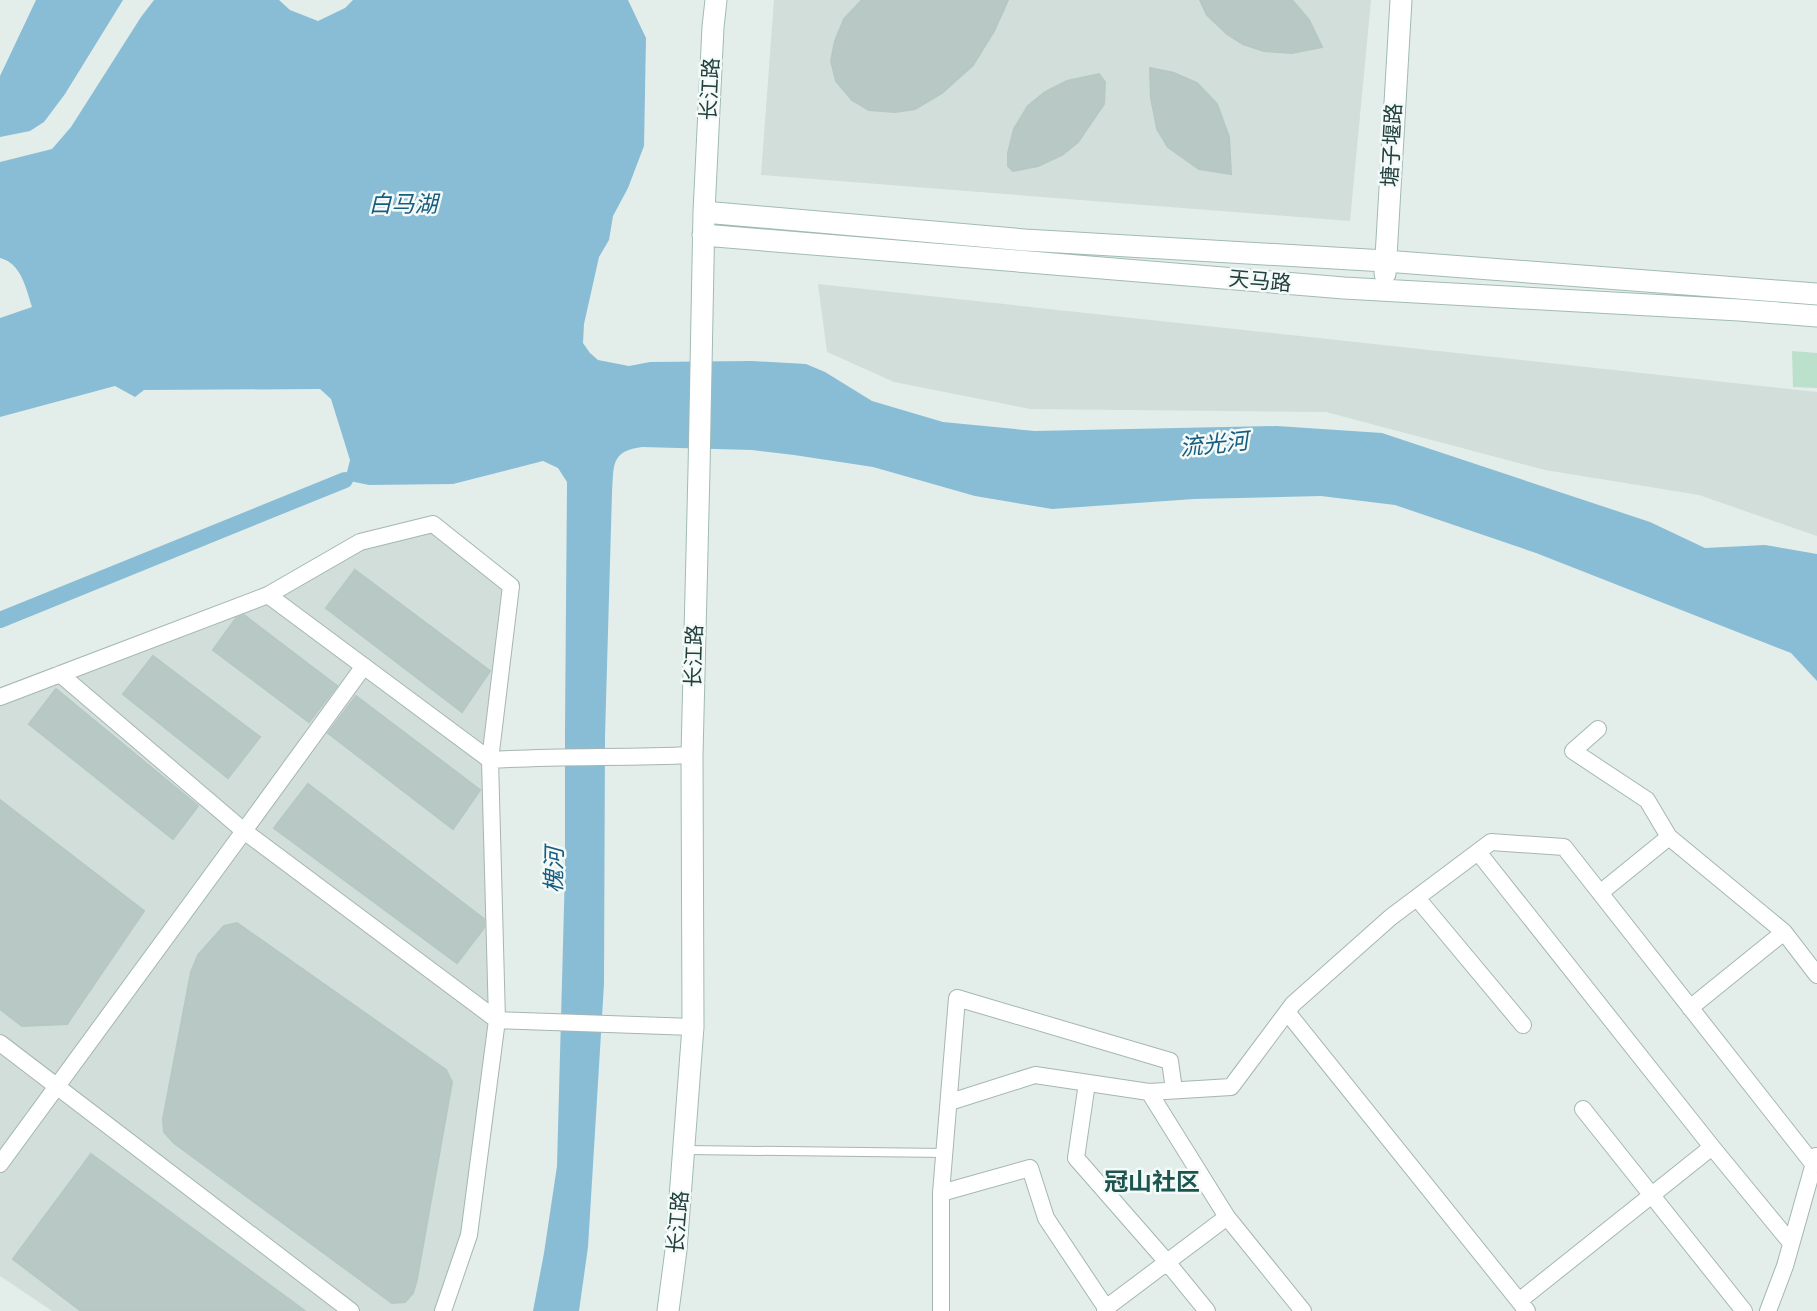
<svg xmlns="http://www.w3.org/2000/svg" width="1817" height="1311" font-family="Karla,'Noto Sans SC',sans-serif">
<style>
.built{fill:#d1deda}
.green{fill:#bbe0cb}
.water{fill:#89bdd5}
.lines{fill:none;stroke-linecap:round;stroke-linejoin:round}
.canal{stroke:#89bdd5;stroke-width:16}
.building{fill:#b8c9c5;stroke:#b5c8c3;stroke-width:2}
.lane-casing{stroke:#a5b6b3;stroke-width:10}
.street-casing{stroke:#a5b6b3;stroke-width:18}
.secondary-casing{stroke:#a1bab5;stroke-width:23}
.lane{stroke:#fff;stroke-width:8}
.street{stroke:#fff;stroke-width:16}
.secondary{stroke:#fff;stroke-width:21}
.labels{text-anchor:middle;stroke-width:5;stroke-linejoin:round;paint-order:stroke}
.street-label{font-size:21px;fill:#22403d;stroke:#f4faf8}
.water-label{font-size:23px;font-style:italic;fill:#185d80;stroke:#f4faf8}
.quarter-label{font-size:24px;font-weight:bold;fill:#1c5450;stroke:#f4faf8}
</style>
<rect width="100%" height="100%" fill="#e3eeeb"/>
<!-- built -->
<path class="built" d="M774,0h597l-21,221 -589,-46z
M818,284l999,108v144l-118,-41 -154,-25 -219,-58 -296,-3 -136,-27 -67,-30z
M433,524l78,62 -21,174 7,260 -28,215 -26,76h-391l-52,-35v-579l268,-102 92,-53z"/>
<!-- green -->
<path class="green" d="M1792,351l25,2v35l-24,-1z"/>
<!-- water -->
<path class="water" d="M36,0h87l-58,94 -21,28 -14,9 -30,6v-61z
M154,0h125l11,10 28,11 27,-13 8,-8h275l18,38 -2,108 -16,42 -15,28 -4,24 -10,17 -15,67 -1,19 7,10 8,7 31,6 21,-4 102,-1 54,3 19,8 47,29 71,21 92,9 242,-5 105,7 268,89 55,26 60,-3 52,9v127l-26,-28 -255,-100 -141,-48 -74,-9 -127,3 -142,10 -77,-13 -102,-29 -79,-12 -42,-5 -110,-3c-32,4 -28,19 -30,46l-7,243 -1,248 -16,263 -9,64h-46l11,-58 13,-87 8,-296v-141l2,-247 -9,-14 -15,-7 -90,23 -84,1 -24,-5 5,-20 -19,-61 -11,-10 -176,1 -9,7 -20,-11 -115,31v-99l32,-11c-6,-19 -11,-44 -32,-49v-96l52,-13 19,-22 70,-110z"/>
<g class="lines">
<!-- canal -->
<path class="canal" d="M0,620l345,-140"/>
</g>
<!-- building -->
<path class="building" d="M862,0h146l-14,31 -21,34 -31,28 -27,16 -20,3 -26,-2 -17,-10 -16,-19 -5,-20 4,-20 9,-22z
M1200,0h92l17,20 13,27 -30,6 -28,-2 -21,-7 -16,-10 -20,-19z
M1150,68l24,5 23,10 20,21 12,33 2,37 -32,-5 -31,-22 -11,-18 -6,-31z
M1099,74l6,8 -1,22 -26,38 -16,13 -24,11 -25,5 -5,-5v-13l6,-24 14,-23 17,-14 22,-11z
M355,570l135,101 -28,41 -136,-104z
M244,615l93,71 -28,36 -96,-72 23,-32z
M153,656l107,81 -32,41 -105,-84z
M56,689l142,117 -25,33 -144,-115z
M356,696l124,94 -27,39 -125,-96z
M308,784l176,135v9l-27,35 -183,-135z
M0,800l144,111 -77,113 -45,2 -22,-17z
M237,923l209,147 6,12 -35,197 -4,14 -8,9 -13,1 -218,-160 -10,-11 -1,-13 28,-147 7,-17 26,-29z
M91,1154l214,157h-224l-68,-52z"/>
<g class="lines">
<!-- lane casing -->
<g class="lane-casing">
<path id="lane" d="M687,1150l258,3"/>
</g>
<!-- street casing -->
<g class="street-casing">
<path id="street" d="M268,595l222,165c67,-4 134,-2 202,-5
M60,674l184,157 120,-165
M0,697l268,-102 92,-53 73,-18 78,62 -21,174 7,260 -28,215 -26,76
M1598,729l-25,22 74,49 22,37 -69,56
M1669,837l115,95 -94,76
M1478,852l234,295 79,96
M1417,898l106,127
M1784,932l33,43
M1287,1012l240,299
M0,1043l351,268
M1087,1083l-11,75 91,104 40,49
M1149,1092l78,125 76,94
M950,1102l85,-27 114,17 82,-5 62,-83 98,-87 100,-75 73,5 250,318
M1583,1109l161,202
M0,1164l244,-333 253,189 196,7
M941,1193l89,-25 16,50 60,90
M1519,1301l193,-154
M941,1311v-118l16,-195 213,63 4,29
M1105,1311l1,-3 121,-91
M1768,1311l17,-45 31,-110"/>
</g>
<!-- secondary casing -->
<g class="secondary-casing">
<path id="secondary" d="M704,212l321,28 360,21 432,33
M703,235l641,53 395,22 78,6
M1385,274l16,-274
M668,1311l8,-61 17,-223 -1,-272 7,-285 5,-258 9,-185 3,-27"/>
</g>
<!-- lane -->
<use href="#lane" class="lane"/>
<!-- street -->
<use href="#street" class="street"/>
<!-- secondary -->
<use href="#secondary" class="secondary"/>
</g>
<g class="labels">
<!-- street labels -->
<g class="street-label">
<text transform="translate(710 89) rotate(-87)" y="7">长江路</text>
<text transform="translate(1392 145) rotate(-87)" y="7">塘子堰路</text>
<text transform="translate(1260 281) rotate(5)" y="7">天马路</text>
<text transform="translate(694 656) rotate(-88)" y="7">长江路</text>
<text transform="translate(678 1222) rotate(-85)" y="7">长江路</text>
</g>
<!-- water labels -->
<g class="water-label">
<text x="403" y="212">白马湖</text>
<text transform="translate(1214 444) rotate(-6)" y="8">流光河</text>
<text transform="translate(554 870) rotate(-89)" y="8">槐河</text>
</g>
<!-- quarter labels -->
<g class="quarter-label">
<text x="1152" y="1190">冠山社区</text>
</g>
</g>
</svg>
